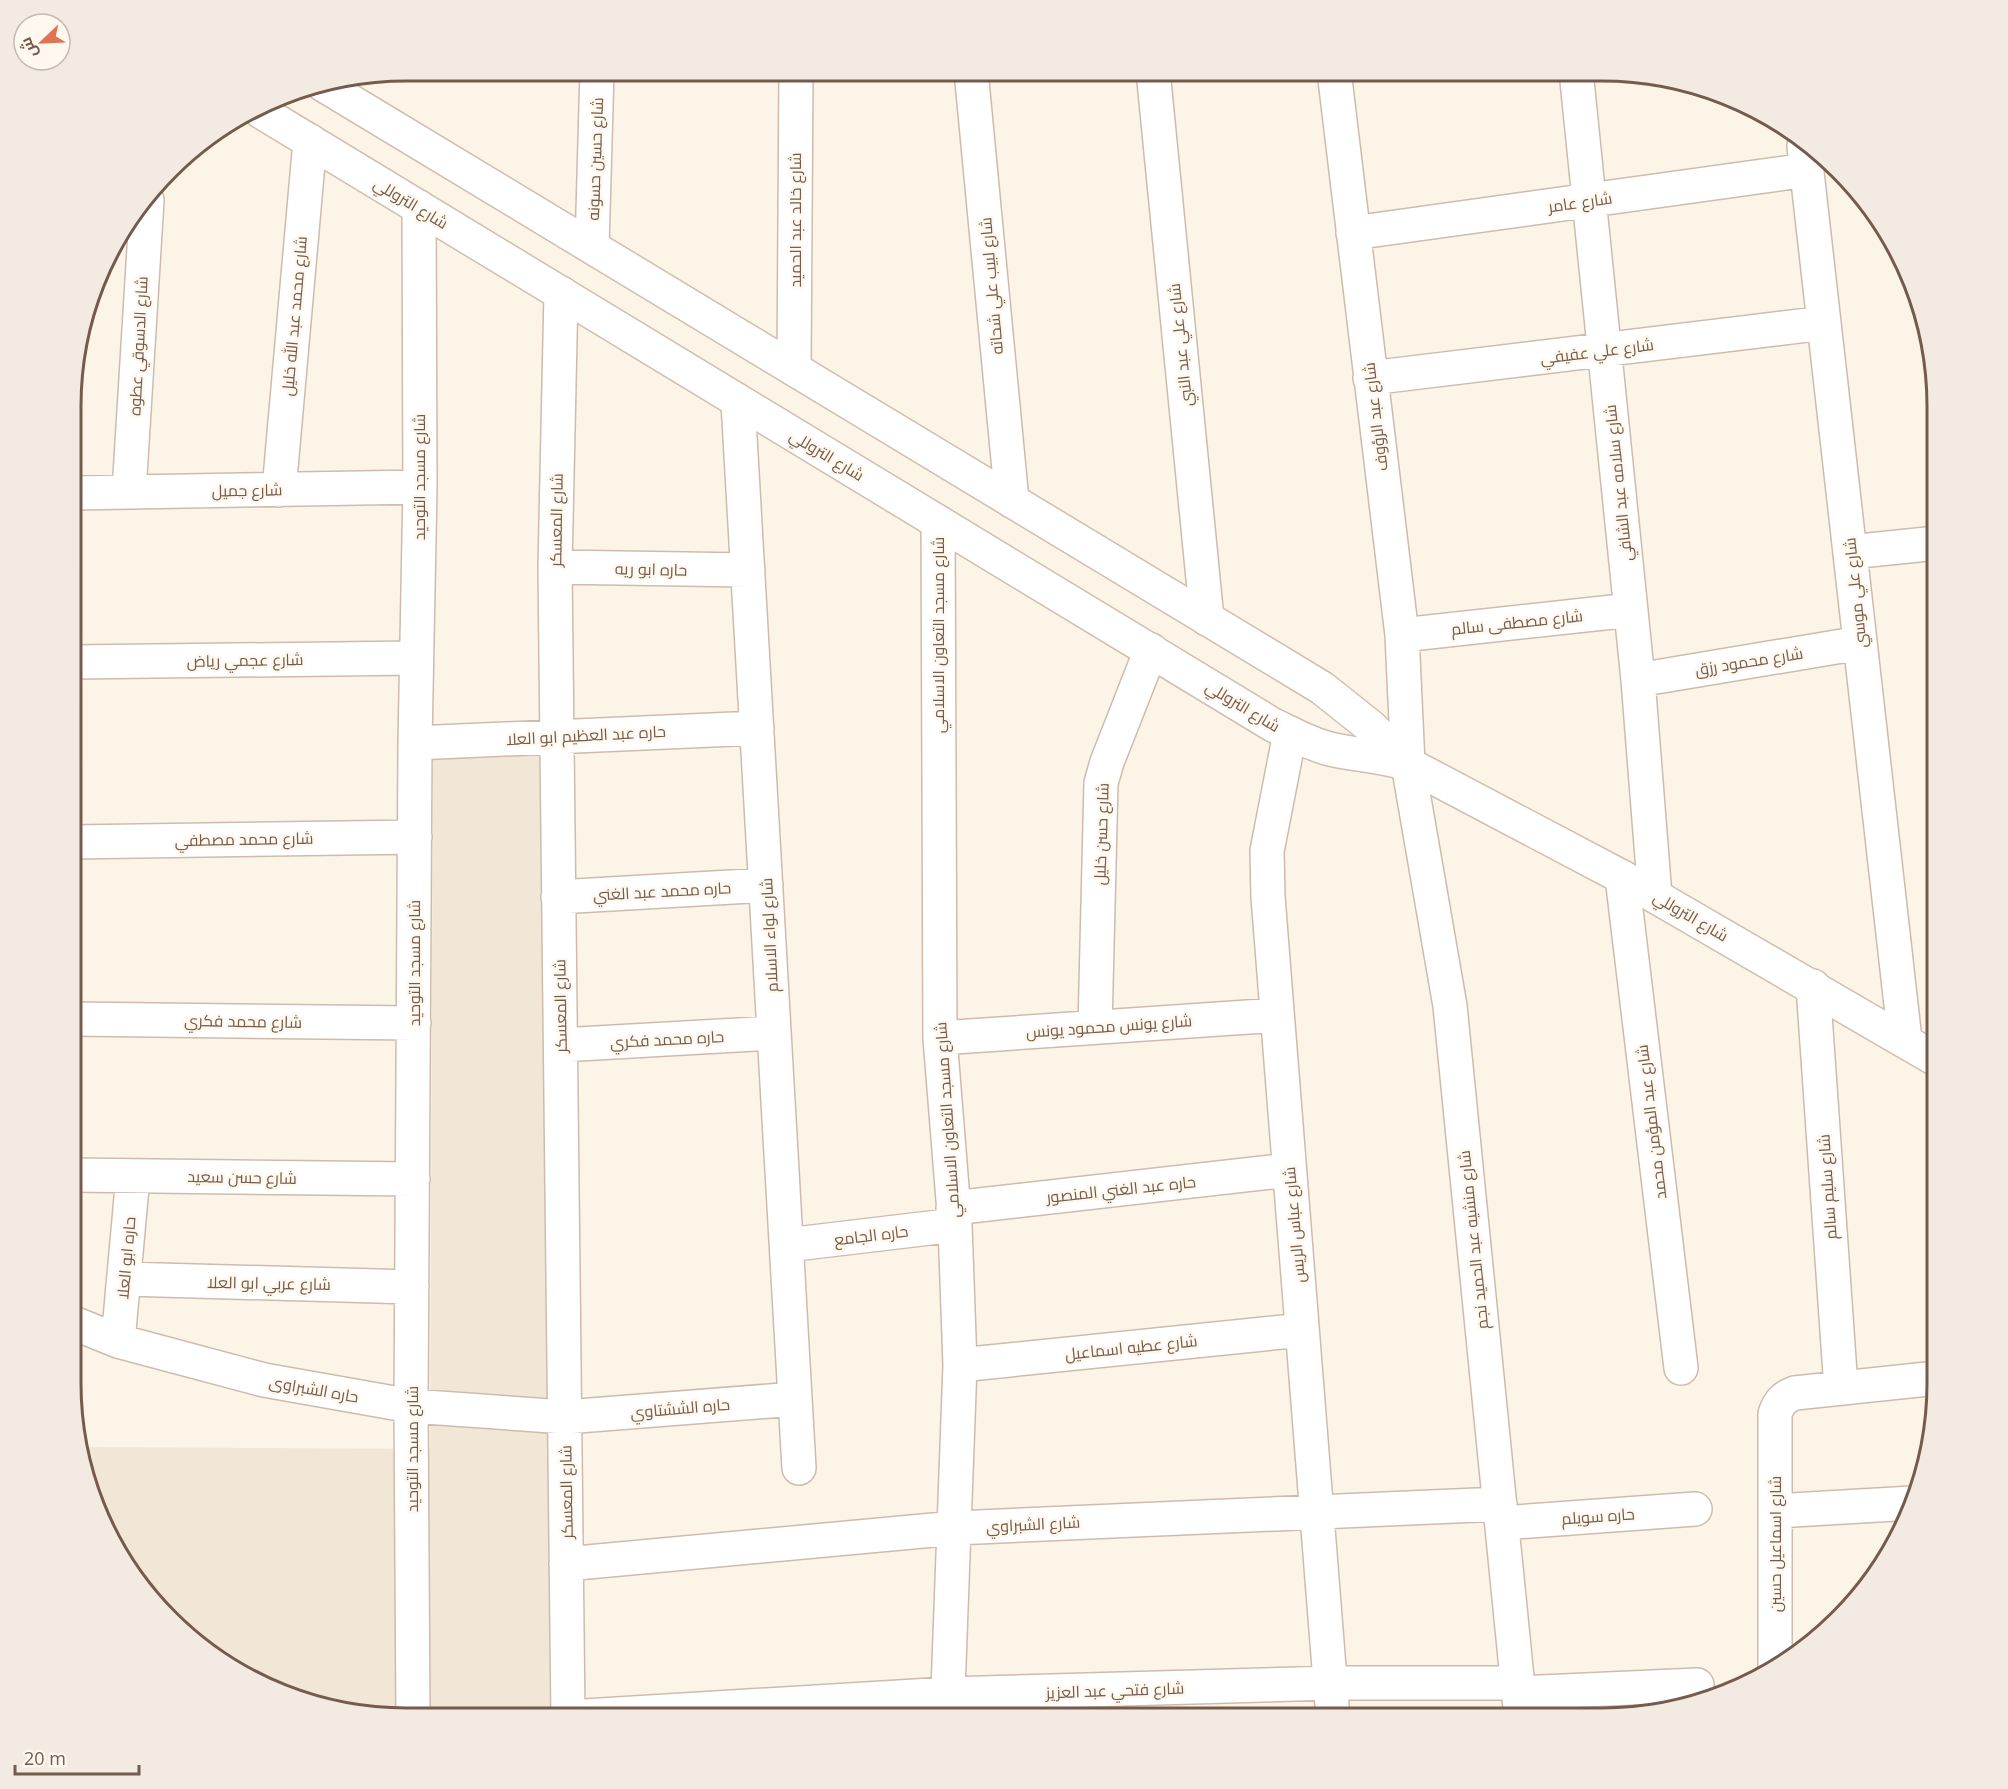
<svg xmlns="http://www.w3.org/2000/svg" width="2008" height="1789" font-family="'Open Sans',Cairo,sans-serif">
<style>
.residential{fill:#f2e6d6}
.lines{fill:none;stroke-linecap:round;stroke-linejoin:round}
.street-casing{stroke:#cdbcae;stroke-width:36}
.secondary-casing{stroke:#d1beae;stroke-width:36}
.street{stroke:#fff;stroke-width:33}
.secondary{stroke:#fff;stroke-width:33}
.labels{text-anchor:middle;stroke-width:5;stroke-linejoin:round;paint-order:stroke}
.street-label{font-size:16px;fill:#745b4d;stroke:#fef8ee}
.rim{fill:none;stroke:#745b4d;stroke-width:3}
</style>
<rect width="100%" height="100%" fill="#fbf4e7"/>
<!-- residential -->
<path class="residential" d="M433,743l110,7 7,968h-144l-65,-6 -83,-28 -104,-80 -58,-93 -15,-64 349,2z"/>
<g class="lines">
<!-- street casing -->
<g class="street-casing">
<path id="street" d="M971,71l41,430
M1153,71l54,548
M1334,71l68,564 6,129 42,242 71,712
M1576,71l62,609 17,216
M1804,146l101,894
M1353,233l454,-63
M592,247l5,-176
M561,293l-6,274 13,1151
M794,369l2,-298
M1370,378l454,-55
M738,402l61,1066
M279,490l31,-349
M129,492l18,-292
M73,493l347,-6
M938,522l2,516 15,187 5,140 -13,353
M1850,552l87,-9
M555,567l193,3
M1402,635l229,-25
M73,662l343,-4
M1638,680l222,-37
M1290,733l-23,118 1,46 65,821
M415,743l342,-15
M72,842l343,-5
M1622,877l59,491
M558,897l208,-12
M1813,986l28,402
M72,1019l342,4
M1095,1027l6,-244 6,-21 44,-112
M940,1038l337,-23
M561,1045l213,-12
M72,1175l341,4
M953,1208l336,-38
M787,1245l168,-20
M125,1279l287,8
M71,1322l47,19 146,39 147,26 154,11 230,-18
M118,1341l15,-165
M960,1365l342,-35
M1776,1511l136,-8
M1502,1523l193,-14
M566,1564l389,-36 545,-24
M1775,1665v-251c4,-12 9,-17 20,-21l142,-15
M1518,1693l179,-8
M568,1717l380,-23 383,-11h187
M413,1718l-2,-312 4,-663 5,-256 -1,-280"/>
</g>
<!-- secondary casing -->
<g class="secondary-casing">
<path id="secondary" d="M322,84l1000,604 49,39 37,37
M260,111l1013,614c19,9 37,19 57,24 26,6 52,7 78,15l214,113 315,183"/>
</g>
<!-- street -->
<use href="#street" class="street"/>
<!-- secondary -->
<use href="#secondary" class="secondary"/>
</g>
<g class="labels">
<!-- street labels -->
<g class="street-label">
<text transform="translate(595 159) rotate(-88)" y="6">شارع حسين حسونه</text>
<text transform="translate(1580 202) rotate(-8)" y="6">شارع عامر</text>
<text transform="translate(411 203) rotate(31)" y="6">شارع التروللي</text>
<text transform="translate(795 220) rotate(-90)" y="6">شارع خالد عبد الحميد</text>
<text transform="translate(991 286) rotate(-95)" y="6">شارع لبيب علي شحاته</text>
<text transform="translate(294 316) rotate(-85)" y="6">شارع محمد عبد الله خليل</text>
<text transform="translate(1180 345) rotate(-96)" y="6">شارع علي عبد النبي</text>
<text transform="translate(138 346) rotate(-87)" y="6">شارع الدسوقي عطوه</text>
<text transform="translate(1597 351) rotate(-7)" y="6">شارع علي عفيفي</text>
<text transform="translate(1375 417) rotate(-97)" y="6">شارع عبد الرؤوف</text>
<text transform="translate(827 455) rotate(31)" y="6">شارع التروللي</text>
<text transform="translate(419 477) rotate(-90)" y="6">شارع مسجد التوحيد</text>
<text transform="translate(1618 483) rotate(-96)" y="6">شارع سلامه عبد الشافي</text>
<text transform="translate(247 490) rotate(-1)" y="6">شارع جميل</text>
<text transform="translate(556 520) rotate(-89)" y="6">شارع المعسكر</text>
<text transform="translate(651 569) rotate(1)" y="6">حاره ابو ريه</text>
<text transform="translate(1855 593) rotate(-96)" y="6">شارع علي موسي</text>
<text transform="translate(1517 622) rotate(-6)" y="6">شارع مصطفى سالم</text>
<text transform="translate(938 635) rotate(-90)" y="6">شارع مسجد التعاون الاسلامي</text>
<text transform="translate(245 660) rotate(-1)" y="6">شارع عجمي رياض</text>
<text transform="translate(1749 661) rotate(-9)" y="6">شارع محمود رزق</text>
<text transform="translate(1243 706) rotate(31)" y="6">شارع التروللي</text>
<text transform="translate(586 735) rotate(-3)" y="6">حاره عبد العظيم ابو العلا</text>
<text transform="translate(1101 834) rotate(-88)" y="6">شارع حسن خليل</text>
<text transform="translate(244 839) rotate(-1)" y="6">شارع محمد مصطفي</text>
<text transform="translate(662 891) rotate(-3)" y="6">حاره محمد عبد الغني</text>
<text transform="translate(1691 916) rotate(30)" y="6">شارع التروللي</text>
<text transform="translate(769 935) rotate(-93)" y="6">شارع لواء الاسلام</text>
<text transform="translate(414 963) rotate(-90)" y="6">شارع مسجد التوحيد</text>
<text transform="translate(560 1006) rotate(-91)" y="6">شارع المعسكر</text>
<text transform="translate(243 1021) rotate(1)" y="6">شارع محمد فكري</text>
<text transform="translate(1109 1026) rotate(-4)" y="6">شارع يونس محمود يونس</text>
<text transform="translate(667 1039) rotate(-3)" y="6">حاره محمد فكري</text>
<text transform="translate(947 1120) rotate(-94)" y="6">شارع مسجد التعاون الاسلامي</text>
<text transform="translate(1651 1122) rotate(-97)" y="6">شارع عبد المؤمن محمد</text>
<text transform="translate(242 1177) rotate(1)" y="6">شارع حسن سعيد</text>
<text transform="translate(1827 1187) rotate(-94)" y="6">شارع سليم سالم</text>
<text transform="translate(1121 1189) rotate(-6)" y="6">حاره عبد الغني المنصور</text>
<text transform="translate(1294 1225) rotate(-95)" y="6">شارع عباس الريس</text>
<text transform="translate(871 1235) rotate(-7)" y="6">حاره الجامع</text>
<text transform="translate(1473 1240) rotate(-96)" y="6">شارع منشيه عبد الحميد نجم</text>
<text transform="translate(126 1258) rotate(-85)" y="6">حاره ابو العلا</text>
<text transform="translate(269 1283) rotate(1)" y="6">شارع عربي ابو العلا</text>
<text transform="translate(1131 1347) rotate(-6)" y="6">شارع عطيه اسماعيل</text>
<text transform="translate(314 1389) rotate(10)" y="6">حاره الشبراوى</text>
<text transform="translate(680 1408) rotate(-5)" y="6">حاره الششتاوي</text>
<text transform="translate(412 1449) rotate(-90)" y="6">شارع مسجد التوحيد</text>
<text transform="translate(566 1492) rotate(-91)" y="6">شارع المعسكر</text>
<text transform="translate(1598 1516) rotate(-4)" y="6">حاره سويلم</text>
<text transform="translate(1033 1524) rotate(-3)" y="6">شارع الشبراوي</text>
<text transform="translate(1775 1544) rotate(-90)" y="6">شارع اسماعيل حسين</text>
<text transform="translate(1115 1690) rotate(-2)" y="6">شارع فتحي عبد العزيز</text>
</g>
</g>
<!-- crop -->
<path d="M0 0H2008V1789H0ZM406 81H1602A325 325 0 0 1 1927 406V1383A325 325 0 0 1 1602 1708H406A325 325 0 0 1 81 1383V406A325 325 0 0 1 406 81Z" fill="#f3ebe1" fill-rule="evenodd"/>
<path class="rim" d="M406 81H1602A325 325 0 0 1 1927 406V1383A325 325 0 0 1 1602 1708H406A325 325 0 0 1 81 1383V406A325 325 0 0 1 406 81Z"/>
<!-- north arrow -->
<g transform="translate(42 42) rotate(247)"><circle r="28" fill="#fef8ee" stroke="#c7b9ae" stroke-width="1.5"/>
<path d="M0-4.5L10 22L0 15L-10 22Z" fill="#de7454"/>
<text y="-9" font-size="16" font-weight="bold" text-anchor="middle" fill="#745b4d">ش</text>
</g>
<!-- scale -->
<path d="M15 1765v9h124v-9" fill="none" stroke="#745b4d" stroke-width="3"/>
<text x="24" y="1765" font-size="18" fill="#745b4d" stroke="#fef8ee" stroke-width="4.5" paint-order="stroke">20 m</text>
</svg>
